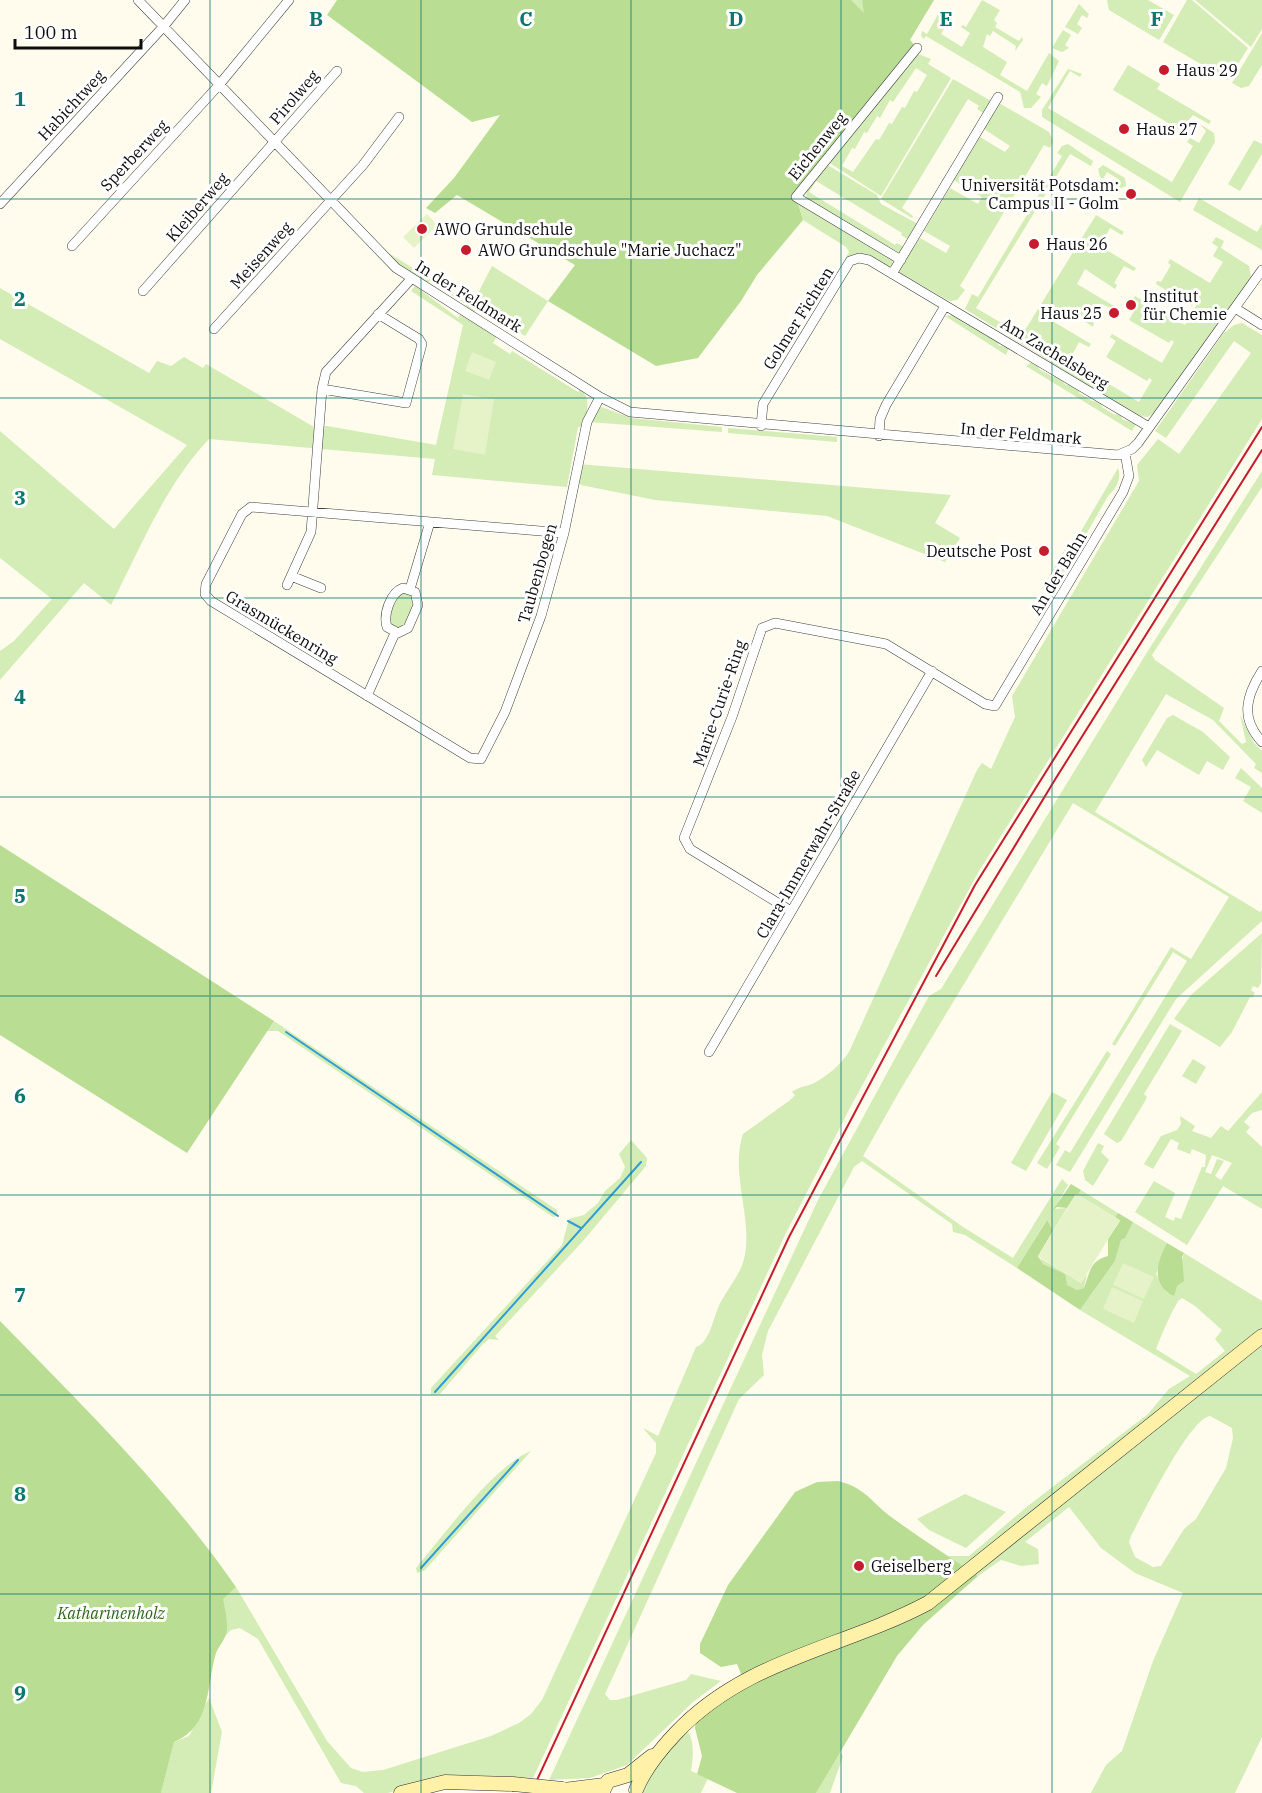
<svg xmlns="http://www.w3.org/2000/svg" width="1262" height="1793" font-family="'IBM Plex Serif',serif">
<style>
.green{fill:#d4ecb5;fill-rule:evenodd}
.forest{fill:#b9de93}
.pitch{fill:#e6f2c7}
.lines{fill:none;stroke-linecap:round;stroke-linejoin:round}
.stream{stroke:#319dd5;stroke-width:2}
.street-casing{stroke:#404040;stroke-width:10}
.secondary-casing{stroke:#2f2f2f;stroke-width:15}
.street{stroke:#fff;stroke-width:9}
.secondary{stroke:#fff1a8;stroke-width:14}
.rail{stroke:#c61d2e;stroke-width:2}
.secondary-bridge-casing{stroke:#2f2f2f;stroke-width:15;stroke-linecap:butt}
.secondary-bridge{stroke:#fff1a8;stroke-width:14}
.grid{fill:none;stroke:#0f766e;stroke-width:1.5;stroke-opacity:0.55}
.poi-dot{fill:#c61d2e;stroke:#fff;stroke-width:2}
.labels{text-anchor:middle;stroke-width:6;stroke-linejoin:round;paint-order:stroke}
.poi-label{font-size:16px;fill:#0d0d0d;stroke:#fff;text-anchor:start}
.street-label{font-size:16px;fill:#0d0d0d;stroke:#fff}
.park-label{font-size:16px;font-style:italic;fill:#2e691a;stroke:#fff}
.grid-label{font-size:20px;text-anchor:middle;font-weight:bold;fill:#0f766e;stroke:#fff;stroke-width:6;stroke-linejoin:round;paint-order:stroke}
</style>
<rect width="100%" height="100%" fill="#fffbed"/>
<!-- green -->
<path class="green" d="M820,0h42l3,14 47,28 6,12 13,5 -3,5 23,14 -70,118 -53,-34 -2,2 51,31 4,9 37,20 -9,16 -8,-5 1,-2 -86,-52 -7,11 86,53 2,-2 7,4 -4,6 -94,-53zM916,68l11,7 -10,17 -3,-1 -9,17 -3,-1 -10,17 -3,-1 -10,17 -3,-1 -23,33 -11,-6 10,-18 3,1 9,-17 3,1 10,-17 3,2 10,-18 3,2z
M982,0l18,10 -6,10 3,3 -2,4 24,14 3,-4 1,3 -8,11 1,-5 -23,-15 -3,5 -3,-2 -4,13 24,15 -7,13 27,16 22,-38 10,8 -12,25 -5,-3 -6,11 5,3 -10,11h-7l-4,-16 -94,-56 -2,3 -3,-3 1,-5 5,3 14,-25 4,3 -2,5 6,3 -8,14 21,13 8,-14 -9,-6 2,-2 3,2z
M1107,0h41l26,15 -15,25 -50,-30z
M1187,0h5l56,48 -20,32 -65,-38z
M1195,0h67v29l-11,18z
M1079,4l10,10 -2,4 -5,-3 -5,9 5,4 -4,6 -13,-7z
M1063,30l8,5 -6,10 4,3 -7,4 -10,-4z
M1262,33v32l-13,21 -8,2 -9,-5z
M1128,65l32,19 -3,5 54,32 -2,3 -16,-9 -13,15 -67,-40z
M1068,69l14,5 -2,3 -10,-6 -22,37 124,74 21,-36 -6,-4 3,-4 9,5 7,-12 -6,-7 14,9 1,9 -35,60 -138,-85v-7z
M953,79l38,22 -8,12 -6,-4 2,-3 -11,-7 -66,109 11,8 -1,2 -31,-19z
M999,103l50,29 4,9 -3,7 -6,-3 -84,141 5,4 -8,10 -8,1 -49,-28 -1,-4 21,-31 26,15 4,-7 -26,-15 26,-43 28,16 4,-7 -28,-17 26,-43 25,15 5,-6 -26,-17z
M1254,140l8,4v10l-22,37 -12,-7z
M1068,144l25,17 -2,5 -21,-12 -94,154 46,27 74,-120 28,17 -2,3 -12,-7 -10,18 36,22 -2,3 -10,-5 -10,17 3,2 -2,4 -30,-20 -8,15 37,22 -2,3 -10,-5 -11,17 3,2 -1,4 -30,-20 -9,15 37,22 -2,3 -10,-5 -11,21h6l65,39 13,-22 -3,-2 -2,3 -41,-24 10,-16 -6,-4 2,-3 50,29 12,-21 -3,-2 -2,3 -40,-23 10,-17 -6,-4 2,-3 50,29 12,-21 -3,-2 -2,4 -36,-22 1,-3 4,1 10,-17 -3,-2 2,-4 40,24 13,-21 -10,-6 5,-9 -6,-4 4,-6 8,4 -3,7 28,18 2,11 -96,135 -7,5 -10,-1 -173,-107 7,-15 6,3 84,-141 -5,-3 5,-7z
M1103,165l22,13 1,8 -5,2 -7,-2 4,-7 -11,-7 -4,7 -3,-2 -2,-8z
M1199,198l58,34 5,-8v26l-69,-40z
M798,203l94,55 1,7 -6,2 -41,-10 3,-5 -3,-5 -43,-27z
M383,247l4,5 85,53 20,-39 56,35 -23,35 -47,-30 -4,7 -9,-6 1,-3 -37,-23 -2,3 -29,-19 -17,-15z
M415,286l43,32 3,-4 36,22 -4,7 17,11 2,-3 66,41 2,-3c13,11 6,24 3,38h-5l-11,60 -135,-12 3,-16 -226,-20c-44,46 -69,110 -98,166l-27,-22 -84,97v-29l14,-10 38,-42 -52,-41v-127l114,98 73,-84 -187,-106v-51l149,85 8,-12 14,5 13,-9 19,11 3,-4 108,63 13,-1 109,19 27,-120 -52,-34z
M953,315l30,16 1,4 15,6 -1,4 11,3 -3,7 -61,-39z
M1242,323l20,12v84l-283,452 -128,235 -66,129 -252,543 -64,-3 -32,3 -49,15h-24l-8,-7 -15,-3 -83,-144 -18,-11 -9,2 -6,6 2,-15 -5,-22 14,-12 91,154 24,27 12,4 20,-2 108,-34 28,-13 12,-9 11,-14 114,-247v-10l-13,-15 15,8 38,-89c13,-4 17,-27 22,-39 8,-19 23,-32 27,-53 7,-40 -15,-82 -2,-121l46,-33 6,-6 -3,-3c8,-6 14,-5 22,-9 15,-8 26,-18 35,-31l128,-282 5,-7 9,6 24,-52 -3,-21 127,-215 -2,-16 21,-26 21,15 72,-101 -17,-12 -68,97 -11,-7 68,-97 11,-9z
M1033,361l5,4 1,4 14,8 3,-2 10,10 4,-1 9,5v4l13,8 9,1 1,5 11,7 8,1 1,4 14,5 -4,7 -106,-65z
M602,407l29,11 91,9v5l-133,-10 6,-13z
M728,428l109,9v5l-109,-9z
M578,464l373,31 -16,28 25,15 -15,24 -118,-46 -172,-16 -74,-15 -5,-6z
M1118,468c4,11 -2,21 -10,28l-56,98 -10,-6 27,-45 4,2z
M1262,471v16l-110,168 3,5 69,48 -5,13 23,23 4,-2 -6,-27 14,28 8,8v22l-8,-5 2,-4 -43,-44 -47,-26 -71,118 165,100 2,-2v11l-86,78 -106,173 -14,-7 9,-15 5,3 117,-192 -14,-9 -58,94 -3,-2 59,-97 20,12 38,-62 -156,-94 -174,289 -36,64 100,71 50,31 49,-79 6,6 -14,24 13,-1 -14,23 -7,-10 -29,47 -52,-33 -12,-3 -1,-8 -90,-63 -8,6 -86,164 -6,24 2,20 -25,24 -134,295 5,6h7l69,-20 5,-6 30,7 -28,21 -66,63 -37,13 -41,2 269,-580 111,-204 12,-7 205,-335z
M404,592l7,2 4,7 -12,28 -12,-2c-4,-15 0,-26 13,-35z
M1173,715l30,17 27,25 -7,13 -16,-9 -8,14 -42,-25 -11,17 -4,-7 25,-42z
M1241,768l21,20v25l-19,-12 8,-14 -16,-9z
M1262,933l-1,50 -3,5 -5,-2 -2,4 4,3 -3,5 -2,-1 -18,35 -12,15 -46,-28 17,-24z
M274,1021l283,189 1,6 -5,1 -275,-186h-11z
M1170,1024l12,7 -38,63 3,3 -2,4 -24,40 -4,2 -13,-9z
M1107,1051l4,3 -55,90 4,3 -13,22 -10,-6z
M1193,1059l13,8 -10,17 -14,-8z
M1052,1092l15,8 -41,71 -15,-8z
M1262,1092v18l-10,3 -8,9 6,5 -4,5 16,15v62l-39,-23 -36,59 -52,-33 19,-31 21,12 -10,24 9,4 1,-4 6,2 21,-52h3l1,-12 -14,-6 -2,5 -13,-5 2,-6 -8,-4 -18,30 -9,-5 17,-28 16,-6 4,-6 -1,-8 15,10 -3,5 19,7 10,-12 7,5zM1212,1155l20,8 -11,17 -6,-4 9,-15 -7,-2 -6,15 -6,-2z
M631,1140l16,18 -1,8 -63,75 -88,95 4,4 -10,-1 -6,5 -43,50 -9,1v-7l131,-143 7,-26 15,-4 14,-12 7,-12 15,-13 5,-11 -6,-13z
M1098,1143l6,3 -3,6 8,8 -16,26 -8,-6 -2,-9z
M1081,1190l37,23 -3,4 -37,-22z
M1133,1222l34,21 -11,31 12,19 6,-2 10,-38 78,48v30l-296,237 -18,-12h21l60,-51 119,-91 21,-25 21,-13 -110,-66 35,-49 6,-21zM1182,1298l13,8 27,24 -7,9 10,12 -29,23 -40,-25c6,-16 13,-32 22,-48z
M1040,1258l41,25 6,-9 -3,14 -7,2 -11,-5 -4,-12 -19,-9z
M1262,1341v396l-27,56h-144l15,-28 16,-14 31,-90 30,-68 -48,-20 -34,-25 -32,-41 -44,35 13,7 1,15 -18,2 -20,-6 -23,16 -5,-3zM1210,1416l22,12 1,10 -7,30 -30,51 -12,10 -23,37 -8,1 -18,-10 -6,-15 2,-6c12,-22 58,-117 79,-120z
M531,1451l-106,119 -8,3 -1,-5 4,-5c27,-32 74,-97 111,-112z
M965,1494l41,18 -40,36 -37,-18 -12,-11z
M209,1698l13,34 -11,61h-50l13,-51 15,-6z
M687,1730c8,11 6,29 4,41l17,7 -7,15h-58l1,-12z
M839,1751l4,5 -13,37h-14z"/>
<!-- forest -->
<path class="forest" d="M337,0h514l13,13 -2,-13h72l-24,40 7,8 -121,149 7,23 -46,55 -16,26 -43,57 -42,8 -108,-65 27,-36 -118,-70 -22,18 -9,-5 28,-30 46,-63 -28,7 -145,-107z
M0,845l274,176 -87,132 -187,-118z
M1071,1184l10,6 -3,5 -2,-1 -9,14 -10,-1 -5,4z
M1118,1213l15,9 -8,16 -4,2 -6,21 -35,49 -63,-42 30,-48 6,11 -15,25 5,8 22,10 2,11 10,5 7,-2c6,-15 5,-27 24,-32v-17l12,-18 -5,-4z
M1167,1243l17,10 -2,4 2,24 -7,5 -3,10c-24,-12 -17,-34 -7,-53z
M0,1321c82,84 168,168 236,266l-13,12c2,12 7,26 2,38 -2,5 -7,10 -9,16 -10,33 -4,73 -42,89l-13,51h-161z
M838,1481c29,7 34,23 56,38 27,20 56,38 84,57l-55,49 -26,31 -81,137h-79l-40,-19 5,-18 -7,-28 1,-8 49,-36 -8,-20 -16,3 -21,-14v-9l28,-59 67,-93 22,-10z"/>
<!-- pitch -->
<path class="pitch" d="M427,214l10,11 -23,23 -11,-11z
M472,352l24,10 -7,18 -24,-9z
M463,394l31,5 -9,56 -32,-6z
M1076,1194l44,26 -39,63 -43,-27z
M1123,1263l31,14 -10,22 -31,-14z
M1112,1287l31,14 -9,22 -31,-14z"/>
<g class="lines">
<!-- stream -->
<path class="stream" d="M286,1032l272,184
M568,1221l13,7
M435,1392l206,-230
M421,1568l97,-108"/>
<!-- street casing -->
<g class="street-casing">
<path id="street" d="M138,0l258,268 204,129 30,15 488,43 14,-6 6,-6 124,-173
M0,204l164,-178 21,-26
M72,246l147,-161 70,-85
M901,260l-105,-63 121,-149
M892,274l106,-177
M143,291l194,-220
M1235,308l27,17
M214,329l149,-164 36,-48
M322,389l84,14 16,-59 -3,-5 -41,-25
M761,426l2,-22 87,-143 9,-3 10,2 280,167
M879,436l1,-17 6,-14 59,-99
M564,533l-313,-26 -9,7 -36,70 -1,10 6,7 259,157 11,1 24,-47 36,-96 23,-83 23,-111 13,-25
M291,576l30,12
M287,585l24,-53 11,-143 4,-17 86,-94
M403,588l12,4 3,13 -10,23 -10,5 -11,-6c-4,-12 3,-34 16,-39z
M410,589l20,-67
M1262,671c-16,25 -22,47 0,71
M367,696l28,-63
M791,911l-101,-62 -6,-11 48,-121 30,-89 13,-5 111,21 99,60 10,2 128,-214 6,-16 -4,-23
M709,1052l223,-381"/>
</g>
<!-- secondary casing -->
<g class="secondary-casing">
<path id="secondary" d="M564,1790l40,-5
M636,1790c8,-20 24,-40 39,-56 70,-75 166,-85 253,-131l334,-267
M401,1793l44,-11 68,2
M602,1793l6,-12 20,-6 24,-19"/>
</g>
<!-- street -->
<use href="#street" class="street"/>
<!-- secondary -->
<use href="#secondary" class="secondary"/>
<!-- rail -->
<path class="rail" d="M936,976l120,-198 206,-328
M531,1793l258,-556 186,-352 287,-458"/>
<!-- secondary-bridge casing -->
<g class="secondary-bridge-casing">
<path id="secondary-bridge" d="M513,1784l50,5"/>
</g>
<!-- secondary-bridge -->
<use href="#secondary-bridge" class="secondary-bridge"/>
</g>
<!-- grid -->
<path class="grid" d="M210,0v1793M421,0v1793M631,0v1793M841,0v1793M1052,0v1793M0,199h1262M0,398h1262M0,598h1262M0,797h1262M0,996h1262M0,1195h1262M0,1395h1262M0,1594h1262"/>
<!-- markers -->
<g class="poi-dot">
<circle cx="1164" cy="70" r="6"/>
<circle cx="1124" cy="129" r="6"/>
<circle cx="1131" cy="194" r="6"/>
<circle cx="422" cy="229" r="6"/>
<circle cx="1034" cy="244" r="6"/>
<circle cx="466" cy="250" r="6"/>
<circle cx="1131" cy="305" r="6"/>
<circle cx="1114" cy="313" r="6"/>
<circle cx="1044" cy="551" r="6"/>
<circle cx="859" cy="1566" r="6"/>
</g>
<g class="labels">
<!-- poi labels -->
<g class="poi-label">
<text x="1176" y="76">Haus 29</text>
<text x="1136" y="135">Haus 27</text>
<text x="1119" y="191" text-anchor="end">Universität Potsdam:<tspan x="1119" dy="18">Campus II - Golm</tspan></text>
<text x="434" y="235">AWO Grundschule</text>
<text x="1046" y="250">Haus 26</text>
<text x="478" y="256">AWO Grundschule "Marie Juchacz"</text>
<text x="1143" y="302">Institut<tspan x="1143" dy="18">für Chemie</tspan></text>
<text x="1102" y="319" text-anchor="end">Haus 25</text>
<text x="1032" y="557" text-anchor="end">Deutsche Post</text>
<text x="871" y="1572">Geiselberg</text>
</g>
<!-- street labels -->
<g class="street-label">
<text transform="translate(294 97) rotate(-49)" y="6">Pirolweg</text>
<text transform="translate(71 105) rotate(-47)" y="6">Habichtweg</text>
<text transform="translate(817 146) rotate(-51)" y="6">Eichenweg</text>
<text transform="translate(134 155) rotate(-47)" y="6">Sperberweg</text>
<text transform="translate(197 207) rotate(-49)" y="6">Kleiberweg</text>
<text transform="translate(261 255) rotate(-48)" y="6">Meisenweg</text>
<text transform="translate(469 296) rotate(32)" y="6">In der Feldmark</text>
<text transform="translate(798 318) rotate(-58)" y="6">Golmer Fichten</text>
<text transform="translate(1055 353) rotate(31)" y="6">Am Zachelsberg</text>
<text transform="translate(1021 433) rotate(5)" y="6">In der Feldmark</text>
<text transform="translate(537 573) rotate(-74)" y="6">Taubenbogen</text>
<text transform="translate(1058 573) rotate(-59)" y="6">An der Bahn</text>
<text transform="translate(282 627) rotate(31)" y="6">Grasmückenring</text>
<text transform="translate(719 703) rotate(-71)" y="6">Marie-Curie-Ring</text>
<text transform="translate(808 854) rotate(-60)" y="6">Clara-Immerwahr-Straße</text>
</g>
<!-- park labels -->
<g class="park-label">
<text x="111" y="1619">Katharinenholz</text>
</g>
</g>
<g class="grid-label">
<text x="316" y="26">B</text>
<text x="526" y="26">C</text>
<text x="736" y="26">D</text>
<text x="946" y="26">E</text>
<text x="1157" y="26">F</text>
<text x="20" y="106">1</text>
<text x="20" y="306">2</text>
<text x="20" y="505">3</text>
<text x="20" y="704">4</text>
<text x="20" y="903">5</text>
<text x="20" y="1103">6</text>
<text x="20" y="1302">7</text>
<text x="20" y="1501">8</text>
<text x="20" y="1700">9</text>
</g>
<!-- scale -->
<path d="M15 39v9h126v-9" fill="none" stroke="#0d0d0d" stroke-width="3"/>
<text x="24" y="39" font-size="18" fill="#0d0d0d" stroke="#ffffff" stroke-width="4.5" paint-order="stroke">100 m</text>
</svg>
